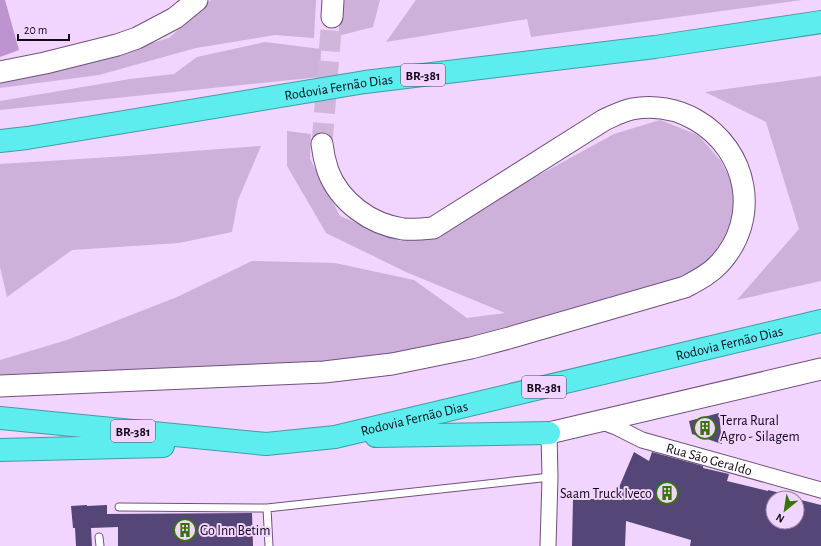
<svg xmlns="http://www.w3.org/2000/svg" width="821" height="546" font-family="'Alegreya Sans',sans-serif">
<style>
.green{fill:#cdb1da}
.forest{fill:#bd94cf}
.building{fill:#544677}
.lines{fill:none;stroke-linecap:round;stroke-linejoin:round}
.secondary-tunnel{stroke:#d1b6dc;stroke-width:21;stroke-dasharray:21 10;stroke-linecap:butt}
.service-casing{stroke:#70517e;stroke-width:9}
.minor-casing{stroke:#70517e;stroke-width:17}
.secondary-casing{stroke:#70517e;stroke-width:23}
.motorway-casing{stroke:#439ca3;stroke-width:24}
.service{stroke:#fff;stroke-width:7}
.minor{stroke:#fff;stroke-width:15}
.secondary{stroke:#fff;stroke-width:21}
.motorway{stroke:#5dedee;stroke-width:22}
.labels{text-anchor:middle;stroke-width:4;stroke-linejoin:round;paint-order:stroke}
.shield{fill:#f2d5fe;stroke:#56455d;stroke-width:1}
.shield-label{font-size:13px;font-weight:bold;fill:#130718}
.street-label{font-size:14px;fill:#130718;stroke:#f2d5fe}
.poi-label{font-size:14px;fill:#130718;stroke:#f2d5fe;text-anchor:start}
</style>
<rect width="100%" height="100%" fill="#f2d5fe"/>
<!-- green -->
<path class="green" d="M211,0h105l-2,38 -39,-3 -79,13 -97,27 -99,13v-5l67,-15 102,-30z
M343,0h37l-7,27 -35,9z
M416,0h386l-271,37 -4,-18 -141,23z
M265,42l56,7 -1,28 -320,33v-9l130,-22 44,-5 23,-17z
M821,76v205l-84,19 62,-71 -33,-107 -61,-30z
M660,120l38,15 23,26 16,31 -2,32 -23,40 -30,16 -242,71 -132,13 -308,21v-25l67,-20 110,-43 75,-36 83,2 79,17 53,38 38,-5 -99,-41 -80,-39 -39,-67v-35l24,3 -1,25 30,57 61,25 39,-6 68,-43 106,-58z
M261,146l-23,54 -6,32 -53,11 -107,7 -65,47 -7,-30v-103l127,-8z"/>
<!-- forest -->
<path class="forest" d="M0,0h5l14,50 -19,7z"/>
<!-- building -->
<path class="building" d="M719,413l3,31 -30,-10 -3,-13z
M634,452l15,9 3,-9 51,14v2l26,6 -2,7 41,10v-1l25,6v2h1h-21v24h24v-23l24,6v41h-131l1,-6 -65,-19 -1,25h-53l1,-47h41z
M87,505v1l20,-1v9l145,-1 1,33h-135v-19l-27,1 1,18h-16l-1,-18h-2l-2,-22z"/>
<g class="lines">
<!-- secondary-tunnel -->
<path class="secondary-tunnel" d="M322,144l10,-127"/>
<!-- service casing -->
<g class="service-casing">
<path id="service" d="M119,507l148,1 2,38
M267,508l256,-28 27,-3
M99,537l1,9"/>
</g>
<!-- minor casing -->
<g class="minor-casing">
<g id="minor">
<path id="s1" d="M600,421l16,6 26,13 179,50"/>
<path d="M548,546l2,-69 -1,-44"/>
</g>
</g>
<!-- secondary casing -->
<g class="secondary-casing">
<path id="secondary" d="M332,17l1,-17
M0,72l45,-9 72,-18 20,-7 38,-20 22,-18
M0,386l324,-14 68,-8 79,-16 38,-10 176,-51c13,-7 25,-13 35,-24 41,-45 28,-113 -24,-143 -19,-11 -42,-15 -64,-11 -10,2 -19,7 -28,11l-171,108c-10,1 -20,2 -30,1 -33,-5 -63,-27 -75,-58 -3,-9 -5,-18 -6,-27
M549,433l272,-64"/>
</g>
<!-- motorway casing -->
<g class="motorway-casing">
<g id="motorway">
<path id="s2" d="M0,141l27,-3 338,-56 290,-35 166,-25"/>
<path id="s3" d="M0,418l266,26 69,-7 486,-116"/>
<path d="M376,436l173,-3"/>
<path d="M0,450l163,-4"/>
</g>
</g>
<!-- service -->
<use href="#service" class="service"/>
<!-- minor -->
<use href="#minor" class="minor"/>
<!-- secondary -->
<use href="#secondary" class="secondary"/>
<!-- motorway -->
<use href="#motorway" class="motorway"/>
</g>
<!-- icons -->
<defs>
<g id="building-ring" transform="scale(1.15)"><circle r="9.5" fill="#f2d5fe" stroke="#387305" stroke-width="1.5"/><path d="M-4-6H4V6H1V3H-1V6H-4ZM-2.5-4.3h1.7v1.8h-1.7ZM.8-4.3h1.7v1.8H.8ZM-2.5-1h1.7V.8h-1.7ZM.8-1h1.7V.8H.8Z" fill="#387305"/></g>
</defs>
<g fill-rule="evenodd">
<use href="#building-ring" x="705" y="428"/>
<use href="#building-ring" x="667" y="493"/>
<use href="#building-ring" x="185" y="530"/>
</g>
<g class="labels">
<!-- shield labels -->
<g class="shield">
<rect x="401" y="64" width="44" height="22" rx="3"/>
<rect x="522" y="376" width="44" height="22" rx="3"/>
<rect x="111" y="420" width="44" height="22" rx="3"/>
</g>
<g class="shield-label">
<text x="423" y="80">BR-381</text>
<text x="544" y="392">BR-381</text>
<text x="133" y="436">BR-381</text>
</g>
<!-- street labels -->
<g class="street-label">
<text dy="5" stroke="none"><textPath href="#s2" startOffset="343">Rodovia Fernão Dias</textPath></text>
<text dy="5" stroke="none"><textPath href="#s3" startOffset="742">Rodovia Fernão Dias</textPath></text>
<text dy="5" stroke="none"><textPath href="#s3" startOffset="418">Rodovia Fernão Dias</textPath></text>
<text dy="5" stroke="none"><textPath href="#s1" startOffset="116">Rua São Geraldo</textPath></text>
</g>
<!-- poi labels -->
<g class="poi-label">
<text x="720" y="425">Terra Rural<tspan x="720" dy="16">Agro - Silagem</tspan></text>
<text x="652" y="498" text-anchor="end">Saam Truck Iveco</text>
<text x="200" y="535">Go Inn Betim</text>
</g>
</g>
<!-- north arrow -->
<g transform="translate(785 510) rotate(210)"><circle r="19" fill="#f2d5fe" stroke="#9983a2"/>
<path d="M0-3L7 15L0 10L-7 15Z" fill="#387305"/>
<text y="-6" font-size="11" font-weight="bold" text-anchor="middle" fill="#130718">N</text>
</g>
<!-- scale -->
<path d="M18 34v6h51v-6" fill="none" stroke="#130718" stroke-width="2"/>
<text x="24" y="34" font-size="12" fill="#130718" stroke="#f2d5fe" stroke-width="3" paint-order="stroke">20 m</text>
</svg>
